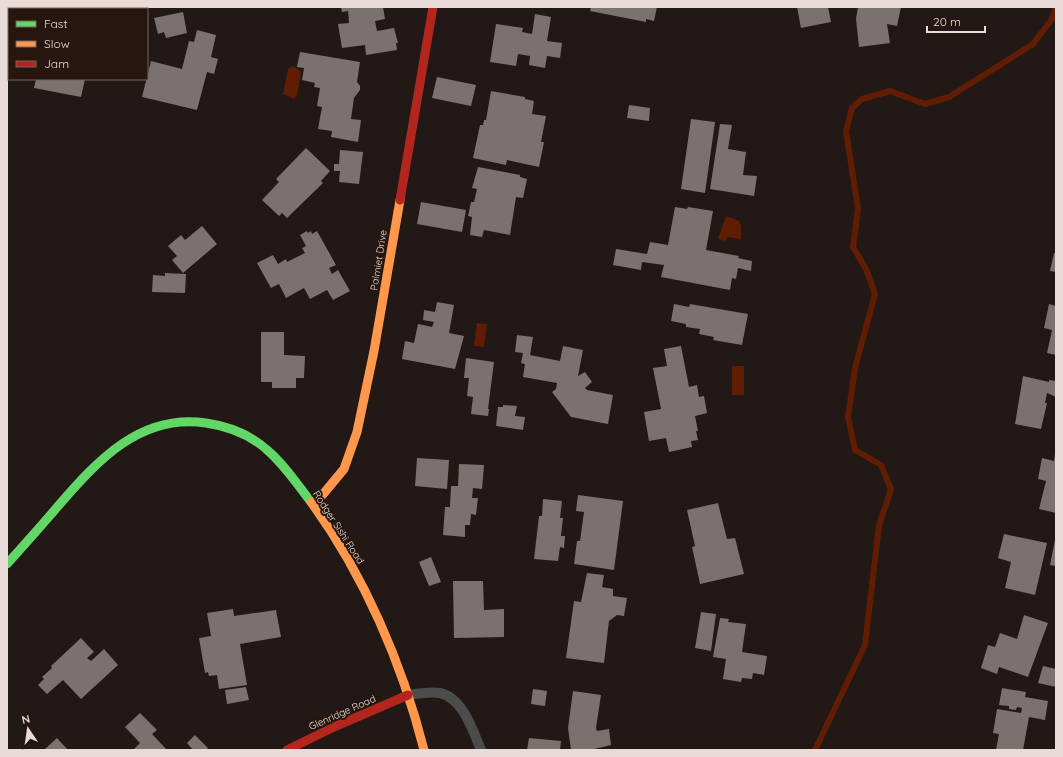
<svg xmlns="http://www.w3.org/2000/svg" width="1063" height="757" font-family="Quicksand,sans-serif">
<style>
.water{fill:#601d04}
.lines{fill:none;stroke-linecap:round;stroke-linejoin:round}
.stream{stroke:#601d04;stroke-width:6}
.building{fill:#7b726f}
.lane{stroke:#4b4c4b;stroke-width:10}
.fast{stroke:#63d668;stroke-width:9}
.slow{stroke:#ff974d;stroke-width:9}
.jam{stroke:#b3261e;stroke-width:9}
.labels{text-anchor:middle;stroke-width:4;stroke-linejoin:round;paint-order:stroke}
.street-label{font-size:10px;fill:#e9dbd7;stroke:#271510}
</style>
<rect width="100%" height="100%" fill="#221815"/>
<!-- water -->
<path class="water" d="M293,66l8,6 -4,23 -3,4 -11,-5 5,-25z
M726,216l13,5 2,5v13l-14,-2 -1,4 -8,-2z
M477,323l10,1 -3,23 -10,-1z
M732,366h12v29h-12z"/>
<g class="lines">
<!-- stream -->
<path class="stream" d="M815,750l50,-105 14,-120 12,-36 -10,-24 -26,-15 -7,-33 7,-49 20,-74 -9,-25 -13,-22 5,-38 -12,-78 6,-23 10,-9 28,-8 35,13 24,-7 84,-53 19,-25 4,-11"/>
</g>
<!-- building -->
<path class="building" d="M17,7h28v2h-28z
M341,7h42l2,12 -10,2 2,10 17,-3 4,15h-2l1,7 -31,5 -1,-10 -23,3 -4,-24 11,-1 -1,-12 -6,1z
M591,7h66l-3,14 -8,-2v3l-56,-11z
M797,7h31l3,15 -30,6z
M858,7h43l-4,19 -10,-2 3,19 -31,4 -3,-28z
M183,12l4,21 -21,5 -2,-6 -6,2 -4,-16z
M535,14l16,3 -4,24 15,2 -2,15 -13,-2 -2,12 -16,-3 1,-9 -12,-2 -2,12 -26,-4 6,-38 27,4 -1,4 10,2z
M197,30l19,5 -5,22 7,2 -4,15 -7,-2 -10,38 -55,-13 9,-36 31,8 7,-28 5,1z
M300,52l60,10 -3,20 3,4v4l-6,8 -3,21 10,1 -3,22 -27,-5 1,-6 -14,-2 4,-22 -5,-1 3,-18 -6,-1 1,-4 -13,-3 2,-12 -7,-1z
M437,77l39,8 -5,21 -39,-8z
M36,79h49l-4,18 -47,-9z
M491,91l34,6v2l9,2 -2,13 14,2 -5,26h3l-5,25 -32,-7 -1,5 -33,-7 7,-33h3l1,-5h2z
M629,105l21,3 -1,13 -22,-3z
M691,119l24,3 -10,71 -24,-4z
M720,124l12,1 -4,24 18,3 -3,23 14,1 -3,20 -44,-7z
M306,148l24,23 -9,10 2,2 -36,35 -5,-5 -3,3 -17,-16 17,-18 -3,-3z
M340,150l23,2 -4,32 -20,-2 1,-11h-6v-7h5z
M478,167l42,8v2l7,2 -4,19 -7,-1 -6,38 -26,-5 -2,7 -12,-2 2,-18 -4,-1 3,-14h3l3,-13 -5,-1z
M421,202l45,8 -4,22 -45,-8z
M675,207l12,2 1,-2 25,4 -7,39 33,6 -1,2 14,3 -1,10 -13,-3 -2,11 -4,-1 -2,12 -69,-13 3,-12 -22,-3 -1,8 -28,-5 3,-16 31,5 3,-12 18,3z
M202,226l15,18 -34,29 -11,-13 5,-4 -9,-10 13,-11 4,5z
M307,231l1,2 3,-2 1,3 5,-3 19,34 -7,3 3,6 6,-4 12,21 -17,9 -6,-10 -17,9 -6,-11 -18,10 -7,-14 -8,4 -14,-25 16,-8 5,9 8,-5 1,3 18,-9 -3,-5 4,-2 -6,-11z
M1054,253h2v19l-6,-1z
M165,273l21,1 -1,19 -33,-1 1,-17 12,1z
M437,302l17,3 -5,28 15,3 -9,33 -53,-10 3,-18 9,2 4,-19 14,3 2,-5 -11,-2 1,-10 11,2z
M674,304l15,3 1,-3 58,10 -6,31 -29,-5 1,-3 -15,-3 1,-5 -14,-2v-3l-15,-3z
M1049,304l7,2v49l-9,-2 5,-23 -8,-2z
M261,332h23v23l21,1 -1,22h-8v10h-24v-6h-11z
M517,335l16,2 -3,18 30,6 3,-15 20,4 -5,26 7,-4 7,10 -7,6 2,2 26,5 -5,29 -37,-7 -19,-25 4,-3 1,-6 -34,-6 2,-13 -4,-1 2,-10 -8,-1z
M681,346l8,41 8,-2 2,12 5,-1 3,17 -12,3 3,15h-2l2,9 -7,1 1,6 -23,5 -3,-14 -17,3 -5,-29 17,-3 -8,-41 14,-2 -3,-17z
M466,358l28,4 -6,47h1l-1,7 -17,-2 2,-17 -6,-1 2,-18h-5z
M1023,376l26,6v-2l7,1v16l-9,-4 -2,10h2l-6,26 -26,-5z
M503,405l14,1 -2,10 10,1 -2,13 -27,-4 2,-19h5z
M1055,454h1v59l-17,-4 7,-28 -8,-2 4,-21 12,3z
M417,458l32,2 -2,29 -32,-3z
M459,464l25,1 -2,24 -9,-1 -1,10h6l-2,17 -5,-1 -1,11h-5v12l-22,-2 2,-28h5l1,-21h7z
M578,495l45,6 -9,69 -40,-6 3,-23h3l4,-29 -8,-1z
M543,499l19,2 -2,17h3l-2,18h4l-1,12 -4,-1 -2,14 -24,-2 5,-43h3z
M718,503l9,36 8,-1 9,36 -44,10 -8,-37 3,-1 -8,-36z
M1004,534l43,9 -12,52 -30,-7 6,-26 -13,-4z
M1055,540h1v26l-6,-1z
M431,557l10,25 -12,4 -10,-24z
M587,573l17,2 -2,12 11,2v7l14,2 -3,18 -7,-1 -8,6 -5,42 -38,-5 8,-57 7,1z
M453,581h30l1,29 20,-1v28l-50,1z
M233,609l1,7 42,-6 5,27 -41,7 7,41 -28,4 -2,-14 -8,1 -1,-4 -3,1 -6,-35 12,-2 -4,-23z
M701,612l15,2 -5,37 -16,-3z
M1024,615l24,8 -20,54 -29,-10 -2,7 -16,-6 7,-23 7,2 5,-14 17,6z
M720,618l9,1 -1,3 18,2 -4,28 25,4 -3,19 -11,-2 -1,6 -10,-1 -1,4 -18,-3 3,-20 -13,-2z
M81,638l13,14 -7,6 4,3 13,-12 14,16 -37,34 -18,-19 -16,14 -9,-9 6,-6 -2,-2 10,-9 -1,-2z
M1043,666l13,3v18l-18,-4z
M246,687l3,13 -22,4 -2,-14z
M1002,688l24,4 -1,5 23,4 -3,19 -16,-3 -6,33h-27l3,-16 -6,-1 4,-24 24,4 1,-5 -5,-1 -1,3 -7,-1v-3l-10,-1z
M533,689l14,2 -2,15 -14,-2z
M573,691l28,4 -5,33 1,3 12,-2 2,16 -21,5h-19l-3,-22z
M140,713l17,17 -5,4 15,16h-34l7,-7 -15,-16z
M195,735l13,13 -2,2h-13l-6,-7z
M57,738l11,12h-24z
M529,738l32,3 -1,9h-33z"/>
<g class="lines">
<!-- lane -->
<path class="lane" d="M73,9v-2
M408,695c9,-1 22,-4 32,-2 23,5 33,38 41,57"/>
<!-- fast -->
<path class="fast" d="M7,564c18,-20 35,-39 52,-59 39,-45 82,-92 147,-82 21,3 43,11 60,26 18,15 31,35 45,53"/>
<!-- slow -->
<path class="slow" d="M311,502c53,73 91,161 113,248
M314,505l30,-36 13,-37 17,-81 26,-151"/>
<!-- jam -->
<path class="jam" d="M400,200l33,-193
M287,750l47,-23 74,-32"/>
</g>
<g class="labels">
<!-- street labels -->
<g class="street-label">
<text transform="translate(378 260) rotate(-81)" y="4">Palmiet Drive</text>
<text transform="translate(339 527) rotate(57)" y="4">Rodger Sishi Road</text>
<text transform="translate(342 712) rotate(-24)" y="4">Glenridge Road</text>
</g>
</g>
<!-- border -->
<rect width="1063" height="757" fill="none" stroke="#e9dbd7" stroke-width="16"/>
<!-- legend -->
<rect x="8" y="8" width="140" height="72" fill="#271510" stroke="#756460"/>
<rect x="16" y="21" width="20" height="6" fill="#63d668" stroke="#756460"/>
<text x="44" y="28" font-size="12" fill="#e9dbd7">Fast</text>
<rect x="16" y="41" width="20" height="6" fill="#ff974d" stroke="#756460"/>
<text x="44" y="48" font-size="12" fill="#e9dbd7">Slow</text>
<rect x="16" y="61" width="20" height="6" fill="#b3261e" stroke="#756460"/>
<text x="44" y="68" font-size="12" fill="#e9dbd7">Jam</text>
<!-- north arrow -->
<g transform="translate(28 729) rotate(347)" stroke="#271510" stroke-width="3" paint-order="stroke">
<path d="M0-3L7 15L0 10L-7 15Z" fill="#e9dbd7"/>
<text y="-6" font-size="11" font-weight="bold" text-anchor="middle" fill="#e9dbd7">N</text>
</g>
<!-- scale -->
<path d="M927 26v6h58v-6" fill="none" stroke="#e9dbd7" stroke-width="2"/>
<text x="933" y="26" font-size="12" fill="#e9dbd7" stroke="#271510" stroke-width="3" paint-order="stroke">20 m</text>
</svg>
